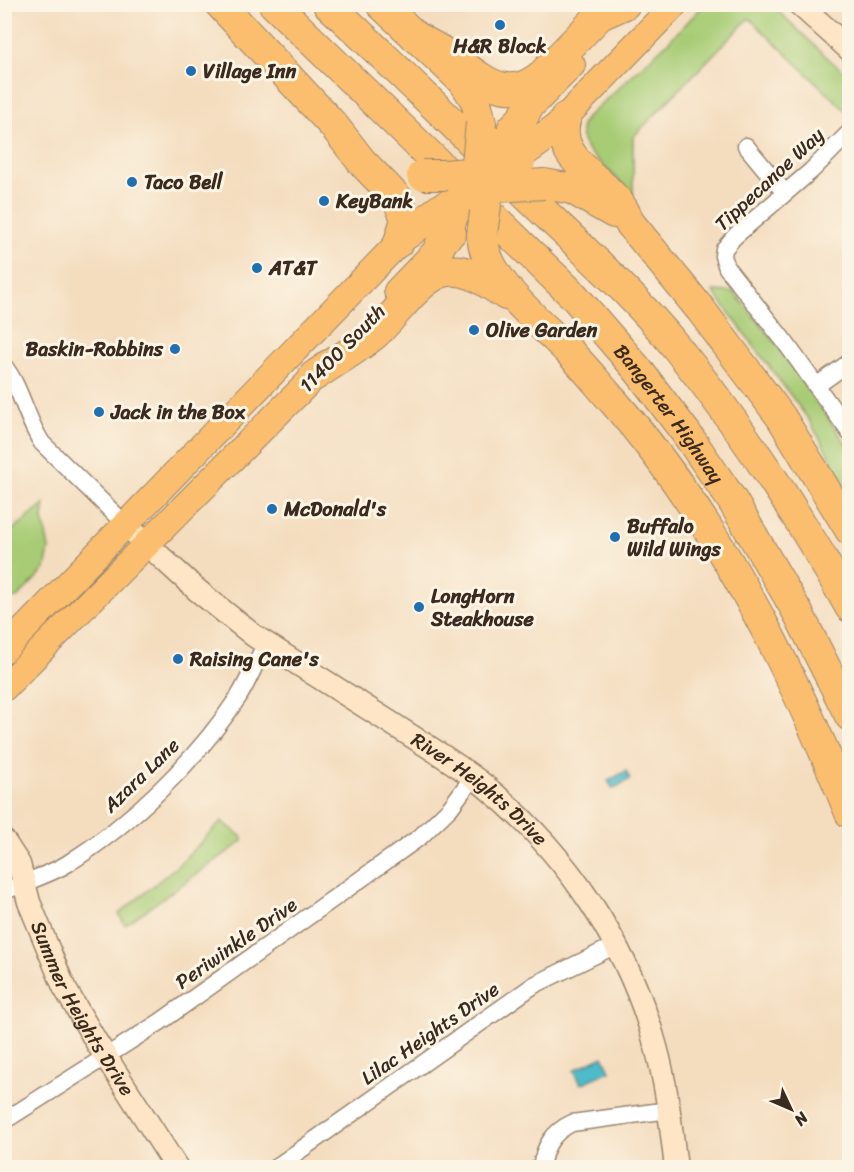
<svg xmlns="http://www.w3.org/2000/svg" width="854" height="1172" font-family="Sriracha,sans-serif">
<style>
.green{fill:#a7cc75;stroke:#717b4a;stroke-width:1.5}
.water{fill:#4ebbc9;stroke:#447274;stroke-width:1.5}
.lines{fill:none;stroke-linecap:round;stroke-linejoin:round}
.street-casing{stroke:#98846e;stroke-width:19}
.secondary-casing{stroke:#98846e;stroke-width:25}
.primary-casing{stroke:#98846e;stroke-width:28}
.highway-casing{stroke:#98846e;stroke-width:32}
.street{stroke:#fff;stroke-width:16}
.secondary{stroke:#fde5c5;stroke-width:22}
.primary{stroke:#fabe6e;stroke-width:26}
.highway{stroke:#fabe6e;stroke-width:30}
.primary-bridge-casing{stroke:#98846e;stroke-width:28;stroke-linecap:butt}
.highway-bridge-casing{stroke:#98846e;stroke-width:32;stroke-linecap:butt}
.primary-bridge{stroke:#fabe6e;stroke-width:26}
.highway-bridge{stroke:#fabe6e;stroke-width:30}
.poi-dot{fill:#1f6fb2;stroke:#fcf5e5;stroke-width:2}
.labels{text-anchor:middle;stroke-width:6;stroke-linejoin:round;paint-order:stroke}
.poi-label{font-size:20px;font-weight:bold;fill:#3b2a1e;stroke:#fcf5e5;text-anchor:start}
.street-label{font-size:20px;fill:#3b2a1e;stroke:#fcf5e5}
</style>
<rect width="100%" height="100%" fill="#fcf5e5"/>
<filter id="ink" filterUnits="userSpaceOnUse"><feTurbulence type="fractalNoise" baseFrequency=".0167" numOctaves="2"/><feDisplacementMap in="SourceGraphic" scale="12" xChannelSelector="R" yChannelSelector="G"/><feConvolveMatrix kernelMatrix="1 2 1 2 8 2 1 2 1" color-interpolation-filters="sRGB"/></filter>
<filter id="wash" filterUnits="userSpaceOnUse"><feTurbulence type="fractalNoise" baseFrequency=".008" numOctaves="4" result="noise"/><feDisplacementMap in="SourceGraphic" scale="24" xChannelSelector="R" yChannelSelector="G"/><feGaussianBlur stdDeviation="1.35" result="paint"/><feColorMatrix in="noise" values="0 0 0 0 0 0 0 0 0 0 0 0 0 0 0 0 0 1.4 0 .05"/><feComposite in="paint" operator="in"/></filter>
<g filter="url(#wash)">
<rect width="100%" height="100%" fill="#f4ddbf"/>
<!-- green -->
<path class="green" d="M704,5h68l59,56 18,14v39l-100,-96 -116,119v57l-45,-43 -5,-8 -2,-10 1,-9 4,-6 82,-76z
M713,291l21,1 45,55 70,101v42l-40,-70z
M45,504l-2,15 6,30 -4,20 -28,29 -12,1v-63z
M222,821l21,17v3l-118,84 -6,-11 58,-48z"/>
<!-- water -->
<path class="water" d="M626,771l4,8 -17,10 -5,-8z
M603,1056l7,15 -29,13 -7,-14z"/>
</g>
<g filter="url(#ink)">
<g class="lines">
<!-- street casing -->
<g class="street-casing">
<path id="street" d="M850,132l-39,39 -77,66 -10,12 -1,7 4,12 58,74 65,91
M746,146l39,47
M4,366c18,23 22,53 38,77l85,83
M816,386l34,-24
M4,892c21,-11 43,-16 63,-28 64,-40 130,-104 172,-168 10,-16 17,-35 27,-52
M4,1121l156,-99 260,-185 30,-29 23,-31
M275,1168l259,-183 82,-40
M541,1168c3,-22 12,-36 31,-45l97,-13"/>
</g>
<!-- secondary casing -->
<g class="secondary-casing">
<g id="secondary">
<path d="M799,4l51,46"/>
<path id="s1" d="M127,526l70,64 56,45c49,32 99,63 149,95 28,18 57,35 83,56 82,67 143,158 171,261 11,39 15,80 20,121"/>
<path id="s2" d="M4,841l15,23 10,38 35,85 33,56 80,125"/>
</g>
</g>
<!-- primary casing -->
<g class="primary-casing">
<path id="primary" d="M511,127l61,-62
M552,131l123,-127
M397,291l56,-58
M4,650l409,-422
M4,688c107,-109 216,-217 324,-325"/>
</g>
<!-- highway casing -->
<g class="highway-casing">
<g id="highway">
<path d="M220,4l114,122 28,36 35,36 9,21 -7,23"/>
<path id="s3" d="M274,4l300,292 64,74 48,63 46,67 66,113 52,103"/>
<path d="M328,4c66,61 129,124 193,186 53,52 109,100 156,158 67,83 121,165 173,259"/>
<path d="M381,4l83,78 12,19 5,22"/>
<path d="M415,36c15,9 31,17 45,27 28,21 51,39 83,11l57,-59 25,-11"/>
<path d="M566,117c-14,41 36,60 55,89 4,5 6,11 8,16l72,88 80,107 69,113"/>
<path d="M503,162l19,-9 31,-22"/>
<path d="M503,162l22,-49"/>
<path d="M544,184l28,5 42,24"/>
<path d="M407,234l32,-24 22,-12"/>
<path d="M482,234c2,48 63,91 93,124 14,14 26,30 39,44 104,119 177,266 236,411"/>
<path d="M439,248l22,-50"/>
<path d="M314,376c20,-14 42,-26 61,-42 20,-17 46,-60 73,-63 23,-3 40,13 58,24"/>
</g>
</g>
<!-- street -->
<use href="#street" class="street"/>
<!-- secondary -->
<use href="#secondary" class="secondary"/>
<!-- primary -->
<use href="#primary" class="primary"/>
<!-- highway -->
<use href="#highway" class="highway"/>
<!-- primary-bridge casing -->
<g class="primary-bridge-casing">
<path id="primary-bridge" d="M477,163l22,-23
M498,187l24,-25"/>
</g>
<!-- highway-bridge casing -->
<g class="highway-bridge-casing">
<path id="highway-bridge" d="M477,163l4,-40
M422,175h23l22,-2
M498,187l46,-3
M461,198l13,-27 29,-9
M482,234l5,-36"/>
</g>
<!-- primary-bridge -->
<use href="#primary-bridge" class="primary-bridge"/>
<!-- highway-bridge -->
<use href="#highway-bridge" class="highway-bridge"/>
</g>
</g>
<!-- markers -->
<g class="poi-dot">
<circle cx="500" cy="25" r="6"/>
<circle cx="191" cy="71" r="6"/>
<circle cx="132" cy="182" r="6"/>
<circle cx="324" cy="201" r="6"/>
<circle cx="257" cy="268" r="6"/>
<circle cx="474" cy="330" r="6"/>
<circle cx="175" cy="349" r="6"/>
<circle cx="99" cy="412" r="6"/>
<circle cx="272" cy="509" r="6"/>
<circle cx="615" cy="537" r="6"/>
<circle cx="419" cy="607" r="6"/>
<circle cx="178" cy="659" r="6"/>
</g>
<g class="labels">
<!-- poi labels -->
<g class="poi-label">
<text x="500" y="53" text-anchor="middle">H&amp;R Block</text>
<text x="203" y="78">Village Inn</text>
<text x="144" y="189">Taco Bell</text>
<text x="336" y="208">KeyBank</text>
<text x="269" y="275">AT&amp;T</text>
<text x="486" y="337">Olive Garden</text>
<text x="163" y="356" text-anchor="end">Baskin-Robbins</text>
<text x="111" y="419">Jack in the Box</text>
<text x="284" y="516">McDonald's</text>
<text x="627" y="533">Buffalo<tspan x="627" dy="23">Wild Wings</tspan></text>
<text x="431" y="603">LongHorn<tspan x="431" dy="23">Steakhouse</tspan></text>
<text x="190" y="666">Raising Cane's</text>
</g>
<!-- street labels -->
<g class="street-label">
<text transform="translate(769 179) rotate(-43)" y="7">Tippecanoe Way</text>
<text transform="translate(342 348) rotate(-46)" y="7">11400 South</text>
<text dy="7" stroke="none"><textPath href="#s3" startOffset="570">Bangerter Highway</textPath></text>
<text transform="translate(141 775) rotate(-44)" y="7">Azara Lane</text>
<text dy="7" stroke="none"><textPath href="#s1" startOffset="441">River Heights Drive</textPath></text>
<text transform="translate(236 943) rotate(-35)" y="7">Periwinkle Drive</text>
<text dy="7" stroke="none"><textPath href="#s2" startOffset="186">Summer Heights Drive</textPath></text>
<text transform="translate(430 1033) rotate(-35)" y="7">Lilac Heights Drive</text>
</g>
</g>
<!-- margin -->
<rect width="854" height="1172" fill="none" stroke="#fcf5e5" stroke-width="24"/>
<!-- north arrow -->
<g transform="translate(791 1109) rotate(134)" stroke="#fcf5e5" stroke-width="4.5" paint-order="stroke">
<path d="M0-4.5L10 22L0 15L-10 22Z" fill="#3b2a1e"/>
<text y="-9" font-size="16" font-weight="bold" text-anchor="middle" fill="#3b2a1e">N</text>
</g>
</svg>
